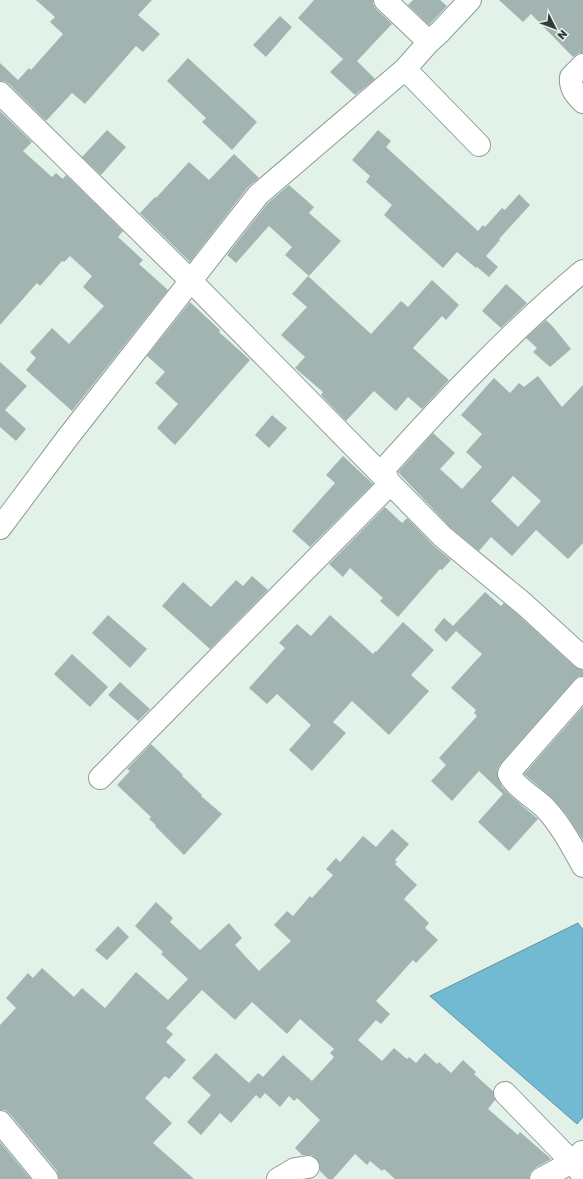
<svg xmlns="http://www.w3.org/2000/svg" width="583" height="1179" font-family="'Golos Text',sans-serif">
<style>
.water{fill:#72b9d2;stroke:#6093a4}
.building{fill:#a2b4b2;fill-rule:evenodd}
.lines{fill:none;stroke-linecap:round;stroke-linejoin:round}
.minor-casing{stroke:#8e9c94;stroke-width:24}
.minor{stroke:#fff;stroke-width:22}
</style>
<rect width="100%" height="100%" fill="#e3f2e9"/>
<!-- water -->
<path class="water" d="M578,923l5,7v187l-6,7 -147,-128z"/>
<!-- building -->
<path class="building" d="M36,0h116l-14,15 22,19 -17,18 -7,-6 -51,58 -13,-11 -26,28 -37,-37 -5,-3h-4v-18l18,17 11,-12 2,2 32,-36 -13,-12 5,-5z
M314,0h59v4l3,5 16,15 -35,37 18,18 -20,16 -25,-23 13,-13 -45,-41z
M413,0h27l7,6 -18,19 -21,-20z
M499,0h84v53h-4l-6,4 -42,-43 -8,8z
M280,16l12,11 -26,30 -13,-12z
M188,58l69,64 -25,28 -30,-28 4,-4 -39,-37z
M0,111l32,31 -9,9 29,26 4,-4 7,6 3,-4 57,56 -5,6 25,23 -4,4 29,26 -96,121 -46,-41 10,-12 -6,-6 22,-24 17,16 35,-38 -21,-19 9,-11 -22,-20 -6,6 -2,-1 -22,25 -3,-3 -37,42z
M107,130l19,17 -25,28 -19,-18z
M378,130l13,11 -5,6 92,84 5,-6 2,2 17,-19 3,2 14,-16 11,11 -31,34 1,1 -14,16 12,11 -9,10 -12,-10 -1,1 -19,-16 -14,16 -59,-53 8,-10 -26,-23 4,-6 -18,-16z
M234,154l25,24 -11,9 -58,75 -50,-49 15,-16 1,1 33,-36 20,18z
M289,185l25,22 -5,6 32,28 -32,35 -24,-21 7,-8 -23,-21 -33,37 -9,-8 40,-51z
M308,276l63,58 30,-33 7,6 24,-27 27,25 -13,15 -4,-4 -29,32 36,32 -27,29 -14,-12 -12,14 -22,-20 -28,30 -25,-26 2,-3 -28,-24 10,-11 -24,-22 26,-28 -15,-13z
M506,284l21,19 -26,25 -19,-17z
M190,302l30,28 -1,2 31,28 -75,85 -18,-17 21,-24 -23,-21 10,-11 -18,-16z
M546,320l8,8 17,21 -21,18 -17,-15 4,-4 -11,-10z
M0,362l27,24 -22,24 21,19 -10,12 -16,-14z
M538,376l24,31 21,-22v158l-15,16 -32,-29 -24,26 -21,-19 -12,14 -28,-23 -53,-56 35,-39 22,20 -15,16 22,20 20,-22 -16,-15 16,-18 -21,-19 33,-37 16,15 9,-10 5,4zM513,476l28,25 -23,26 -27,-26z
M272,415l15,13 -18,20 -14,-13z
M343,456l30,28 -63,63 -18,-16 43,-48 -9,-8z
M385,507l17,16 5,-5 27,28 17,14 -9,10 -2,-1 -42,48 -18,-16 3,-3 -33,-30 -7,9 -14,-13z
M252,576l16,14 -58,59 -48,-43 21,-24 28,25 25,-27 7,6z
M485,592l16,14 3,-3 12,10 59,54 8,3v6h-4l-5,4 -72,82 -4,6 -1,7 5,12 10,10 26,22 -29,32 -31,-29 25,-28 -24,-23 -27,30 -21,-20 15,-16 -7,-7 38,-42 -3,-3 2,-3 -25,-22 31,-34 -26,-23 -10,11 -12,-12 10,-12 9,8z
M108,615l39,34 -17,19 -38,-35z
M330,615l43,39 2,-3 1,1 27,-30 31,28 -23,25 18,16 -40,44 -37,-34 -19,21 13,11 -34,38 -23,-21 22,-25 -34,-31 -10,10 -18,-16 36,-40 -6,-5 18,-19 14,12z
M72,654l36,33 -18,20 -36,-33z
M120,682l30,27 -12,12 -30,-26z
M583,707v133l-17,-26 -12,-14 -30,-26z
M151,744l32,31 -1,1 20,19 -1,1 21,18 -38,41 -29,-29 1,-1 -7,-6 2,-2 -34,-32 13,-14 -3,-2z
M392,829l17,15 -14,16 2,2 -2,2 22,21 -13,14 25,24 -4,5 13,12 -22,23 -3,-3 -37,41 14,13 -9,10 -5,-4 -18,20 24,21 12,-13 13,11 2,-2 7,6 9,-10 12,11 2,-2 12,11 12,-13 13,12 -2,2 19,17v5l2,4 -7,9 30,26 2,-3 31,27 -16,9 -5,5 -1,6h-134l-11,-10 -2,2 -12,-10 -3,4 -12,-11 -22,25h-5l-8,-8v-6l-3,-6 -5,-4h-10l-7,-7 25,-28 -23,-22 -3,3 -5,-5 -9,11 -15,-14 -5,6 -4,-4 -25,28 -11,-10 -19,22 -14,-13 24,-27 -19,-17 24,-25 33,30 9,-10 5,4 20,-22 29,26 22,-24 -4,-4 4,-4 -34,-30 -13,15 -35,-32 -17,18 -33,-30 -36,38 7,6 -7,8 20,18 -17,19 -4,-3 -20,22 27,25 -19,20 41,36h-135l-2,-8 -47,-57 -5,-4h-5v-85l16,-17 -10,-10 22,-25 5,5 9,-10 32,29 8,-9 23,20 31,-36 32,28 20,-21 -27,-25 2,-2 -28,-26 21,-24 17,16 -3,4 30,28 29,-27 13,15 -7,7 24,26 32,-30 -17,-16 13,-14 6,5 17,-20 2,2 21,-23 -7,-6 10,-11 4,4 23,-26 13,11z
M118,926l11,11 -22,23 -12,-10z
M0,1142l31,37h-31z"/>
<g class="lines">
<!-- minor casing -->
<g class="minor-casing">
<path id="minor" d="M385,0l44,42
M583,65l-12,12c-1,11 4,17 12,25
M405,69l74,76
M0,93l190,187 253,257 81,67 59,54
M0,528l68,-91 190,-242 147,-126 24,-27 11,-10 30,-32
M583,688l-72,82 -2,4c6,13 26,24 36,34 16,17 27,38 38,58
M100,778l290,-294 -7,-14c62,-69 128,-139 200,-199
M505,1093l67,69 11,13
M0,1122l47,57
M278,1179l17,-10 13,-2
M541,1179l31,-17 10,-10"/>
</g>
<!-- minor -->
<use href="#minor" class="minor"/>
</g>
<!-- north arrow -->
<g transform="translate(555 28) rotate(132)" stroke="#e3f2e9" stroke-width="3" paint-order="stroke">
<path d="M0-3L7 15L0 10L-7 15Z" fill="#353b37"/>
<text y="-6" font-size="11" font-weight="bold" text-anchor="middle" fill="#353b37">N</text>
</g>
</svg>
